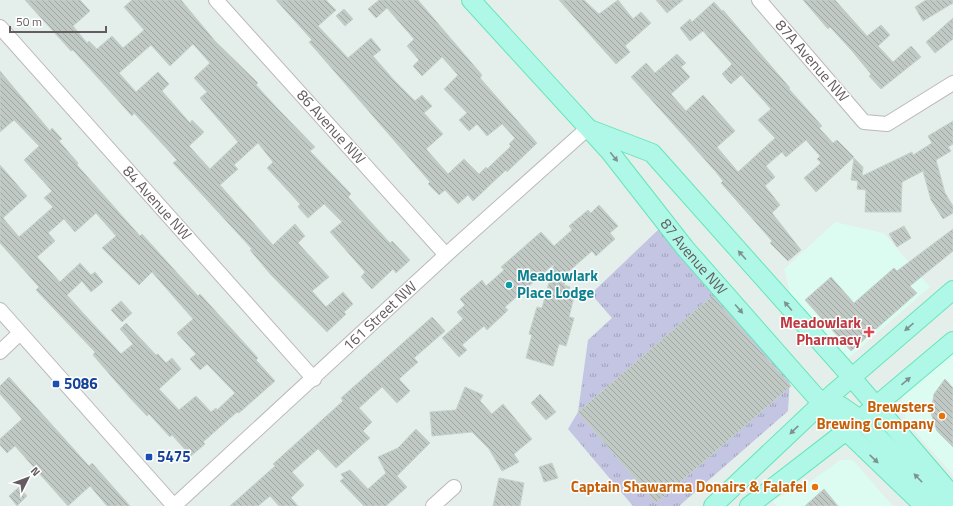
<svg xmlns="http://www.w3.org/2000/svg" width="953" height="506" font-family="'Titillium Web',sans-serif">
<style>
.commercial{fill:#dcfbf1}
.park{fill:url(#park-tufts)}
.building{fill:url(#building-back-hatch);stroke:#c3d2cc;fill-rule:evenodd}
.lines{fill:none;stroke-linecap:round;stroke-linejoin:round}
.minor-casing{stroke:#bdb7ba;stroke-width:16}
.major-casing{stroke:#65e6b8;stroke-width:20}
.minor{stroke:#fff;stroke-width:14}
.major{stroke:#aff8e7;stroke-width:18}
.oneway{fill:#7e938f}
.culture-dot{fill:#0f9aa8;stroke:#fff;stroke-width:1.5}
.health-dot{fill:#e0444e;stroke:#fff;stroke-width:1.5}
.transit-dot{fill:#1a4fb4;stroke:#fff;stroke-width:1.5}
.food-dot{fill:#e8710a;stroke:#fff;stroke-width:1.5}
.labels{text-anchor:middle;stroke-width:3;stroke-linejoin:round;paint-order:stroke}
.street-label{font-size:15px;fill:#645c60;stroke:#fff}
.culture-label{font-size:15px;font-weight:bold;fill:#0d838f;stroke:#fff;text-anchor:start}
.health-label{font-size:15px;font-weight:bold;fill:#be3a42;stroke:#fff;text-anchor:end}
.transit-label{font-size:15px;font-weight:bold;fill:#164399;stroke:#fff;text-anchor:start}
.food-label{font-size:15px;font-weight:bold;fill:#c56008;stroke:#fff;text-anchor:end}
</style>
<defs>
<pattern id="park-tufts" width="24" height="20" patternUnits="userSpaceOnUse"><rect width="24" height="20" fill="#c3c5e3"/><path d="M3 7l-1-3M5 7V3M7 7l1-3M15 17l-1-3M17 17v-4M19 17l1-3" fill="none" stroke="#a2a3bb"/></pattern>
<pattern id="building-back-hatch" width="6" height="6" patternUnits="userSpaceOnUse"><rect width="6" height="6" fill="#c1c9c5"/><path d="M-1 5l2 2M0 0l6 6M5-1l2 2" fill="none" stroke="#a0a6a3"/></pattern>
</defs>
<rect width="100%" height="100%" fill="#e4eeeb"/>
<!-- commercial -->
<path class="commercial" d="M835,222l49,11 46,54 -82,72 -58,-66 -6,-24z
M953,349v126l-46,-52 -6,-22 9,-17z
M840,460h13l40,46h-116l-5,-5 41,-21z"/>
<!-- park -->
<path class="park" d="M659,229l131,147 -2,35 -109,95h-46l-65,-77 10,-17 10,-72 24,-22 -21,-24z"/>
<!-- building -->
<path class="building" d="M25,0h55l10,11 -17,15 14,17 2,-2 8,8 15,-13 11,12 21,-18 -20,-23 8,-7h49l34,41 43,42 -2,2 22,24 37,38 -5,4 41,43 -3,3 42,46 2,-2 18,19 -14,13 -3,-4 -21,20 -11,-12 4,-5 -35,-40 12,-10 -18,-18 -16,14 -10,-11 2,-3 -33,-36 6,-6 -15,-19 -24,22 4,4 -18,16 53,60 22,-21 10,12 -7,7 31,34 -17,14 14,16 17,-15 10,12 -9,8 2,2 -19,18 -56,-57 -21,-25 2,-1 -79,-86 4,-3 -43,-47 -2,3 -59,-66 -2,1zM193,44l17,19 -16,15 13,14 -7,6 38,44 -28,27 -21,-23 15,-14 -12,-12 -2,3 -28,-32 7,-7 -11,-12 -22,20 -17,-19 32,-28 19,21z
M276,0h50l10,10 -18,16 30,32 23,-20 10,12 -8,6 20,23 22,22 7,-6 10,11 -8,7 19,21 -17,15 22,25 16,-15 15,15 7,-7 1,2 24,-23 -2,-2 6,-6 -13,-14 -15,12 -10,-12 -8,7 -10,-11 8,-7 -23,-24 14,-14 -16,-18 -20,19 -9,-10 6,-6 -12,-14 7,-7 -27,-31 -11,10 -8,-9 11,-9h39l64,75 -2,3 57,65 -30,29 -1,-2 -33,31 -5,-6 -10,9 -13,-14 -6,5 -11,-11 2,-2 -121,-140 3,-2z
M559,0h25l15,14 19,-14 15,19 8,-7 10,11 -26,23 5,6 -14,12z
M656,0h27l-16,13z
M803,0h32l32,36 14,-11 9,10 -12,11 15,16 18,-16 10,11 -40,32 -12,-13 2,-2 -19,-23 -22,-24 -2,2z
M926,0h27v3l-30,18 -8,-14z
M714,2l8,9 1,-1 67,78 -1,1 33,37 -3,2 14,15 4,-3 17,17 -38,35 -12,-14 17,-15 -4,-4 3,-3 -14,-16 -20,17 -4,-5 -16,14 9,11 -10,9 15,19 -8,8 29,37 -13,11 -18,-18 2,-2 -51,-58 2,-2 -7,-9 -85,-95 15,-14 9,10 22,-19 9,9 -5,4 9,10 -19,17 15,17 17,-16 32,36 -18,16 21,25 37,-34 -17,-18 13,-11 -30,-34 -10,9 -9,-10 10,-10 -29,-33 -13,10 -10,-13 10,-9 2,3z
M344,9l9,10 -8,7 -9,-10z
M953,18v21l-18,14 -9,-11z
M0,71l50,60 2,-3 10,11 -3,2 19,22 -1,2 63,71 2,-2 56,62 2,-2 58,64 -2,2 19,21 -36,32 -2,-1 -34,30 2,2 -14,12 -19,-21 -2,2 -21,-23 -2,2 -17,-18 -37,-43 2,-3 -59,-62 3,-3 -39,-44v-78l27,31 -24,22 16,19 34,-30 -9,-9 8,-7 -28,-31 15,-14 -25,-26 -14,12zM96,213l20,23 -14,12 37,37 13,-13 41,47 -16,14 19,21 -6,5 10,11 7,-6 28,29 -18,17 -1,-2 -5,4 -15,-16 -17,14 -20,-21 22,-20 -9,-11 -6,5 -8,-9 -2,1 -30,-32 -6,6 13,15 -12,10 -37,-40 -17,-19 15,-14 9,11 12,-10 -8,-10 -4,3 -11,-12 -20,19 -23,-25 18,-16 -7,-8 16,-14 11,13z
M953,121v23l-5,3 3,4 -15,9 9,33 8,13v7l-10,6 -12,-19 -8,-29 -21,11 -1,30h-36l1,-22 -9,-1 1,-8 -7,-1 3,-22 9,9 -1,9 50,-24 1,3 19,-12 -4,-7z
M599,205l19,21 -8,7 5,6 -19,17 -4,-5 -24,21 -4,13 6,2 -2,4 7,2 -6,24 5,1 -8,28 -7,-2 -6,22 -27,-8 6,-23 -3,-1 8,-27 5,1 12,-44 -49,43 3,3 -21,20 -3,-4 -22,19 5,5 -8,7 -17,-19 21,-19 -6,-7 8,-7 -5,-6 22,-19 4,6 18,-16 -3,-3 40,-35 13,14 18,-16 -3,-4 19,-16 3,3z
M904,226l7,12 -14,9 -8,-13z
M953,229v22l-43,35 7,7 -66,58 -46,-51 26,-23 23,26 40,-35 3,3z
M712,296l79,90 -135,117 -78,-91z
M121,301l11,12 -10,9 -11,-12z
M432,317l13,14 -31,27 4,4 -19,17 11,12 -13,12 -15,-16 -23,21 13,14 -9,9 7,7 -34,30 -18,-19 -26,23 12,13 -13,13 7,8h-19l-9,-10 -12,10h-28l45,-40 -2,-2 70,-63 -2,-3z
M9,377l80,89 3,-3 38,43h-23l-17,-20 -22,20 -53,-60 -8,7 -7,-8v-6l22,-20 -22,-25v-8z
M945,379l8,9v59l-16,-16 -6,-18 3,-19z
M465,387l18,8 -3,6 12,13 11,-10 29,35 -18,15 5,8 -17,9 -13,-22 -17,-17 -40,4 -2,-24 26,-2z
M540,394l16,18 -10,8 -15,-17z
M416,429l14,14 -33,33 10,11 -21,19h-22l-24,-25 4,-3 -3,-4 9,-4 18,19 18,-16 -8,-16 20,-9z
M552,463l6,15 -14,4 -5,-15z
M499,478l25,5 -4,23h-27z
M19,487l8,9 -10,10 -8,-10z
M824,489l14,17h-33z"/>
<g class="lines">
<!-- minor casing -->
<g class="minor-casing">
<path id="minor" d="M216,0l230,255
M759,0l105,122 23,2 66,-41
M0,27l314,352
M0,310l174,196
M0,352l20,-19
M174,506l272,-251 142,-127
M433,506l21,-19"/>
</g>
<!-- major casing -->
<g class="major-casing">
<g id="major">
<path id="s1" d="M471,0l139,152 75,96 161,183 78,75"/>
<path d="M592,130l60,23 195,219 106,124"/>
<path d="M822,403l19,3 19,13 86,87"/>
<path d="M713,506l109,-103 131,-113"/>
<path d="M749,506l97,-75 107,-90"/>
</g>
</g>
<!-- minor -->
<use href="#minor" class="minor"/>
<!-- major -->
<use href="#major" class="major"/>
</g>
<!-- one-way arrows -->
<defs><path id="oneway-solid" d="M-6-.8H1V-3.2L6.5 0L1 3.2V.8H-6Z"/></defs>
<g class="oneway">
<use href="#oneway-solid" transform="translate(614 157) rotate(51)"/>
<use href="#oneway-solid" transform="translate(742 255) rotate(-132)"/>
<use href="#oneway-solid" transform="translate(788 306) rotate(-131)"/>
<use href="#oneway-solid" transform="translate(739 309) rotate(49)"/>
<use href="#oneway-solid" transform="translate(909 327) rotate(139)"/>
<use href="#oneway-solid" transform="translate(906 381) rotate(-40)"/>
<use href="#oneway-solid" transform="translate(794 430) rotate(136)"/>
<use href="#oneway-solid" transform="translate(874 459) rotate(43)"/>
<use href="#oneway-solid" transform="translate(918 478) rotate(-134)"/>
</g>
<!-- markers -->
<circle class="culture-dot" cx="509" cy="285" r="4"/>
<path class="health-dot" d="M867 326h4v4h4v4h-4v4h-4v-4h-4v-4h4z"/>
<g class="transit-dot">
<rect x="52" y="380" width="8" height="8" rx="2"/>
<rect x="145" y="453" width="8" height="8" rx="2"/>
</g>
<g class="food-dot">
<circle cx="942" cy="416" r="4"/>
<circle cx="815" cy="487" r="4"/>
</g>
<g class="labels">
<!-- street labels -->
<g class="street-label">
<text transform="translate(812 61) rotate(49)" y="5">87A Avenue NW</text>
<text transform="translate(331 127) rotate(48)" y="5">86 Avenue NW</text>
<text transform="translate(157 203) rotate(48)" y="5">84 Avenue NW</text>
<text dy="5" stroke="none"><textPath href="#s1" startOffset="340">87 Avenue NW</textPath></text>
<text transform="translate(380 316) rotate(-43)" y="5">161 Street NW</text>
</g>
<!-- culture labels -->
<g class="culture-label">
<text x="517" y="281">Meadowlark<tspan x="517" dy="17">Place Lodge</tspan></text>
</g>
<!-- health labels -->
<g class="health-label">
<text x="861" y="328">Meadowlark<tspan x="861" dy="17">Pharmacy</tspan></text>
</g>
<!-- transit labels -->
<g class="transit-label">
<text x="64" y="389">5086</text>
<text x="157" y="462">5475</text>
</g>
<!-- food labels -->
<g class="food-label">
<text x="934" y="412">Brewsters<tspan x="934" dy="17">Brewing Company</tspan></text>
<text x="807" y="492">Captain Shawarma Donairs &amp; Falafel</text>
</g>
</g>
<!-- north arrow -->
<g transform="translate(28 478) rotate(48)" stroke="#ffffff" stroke-width="3" paint-order="stroke">
<path d="M0-3L7 15L0 10L-7 15Z" fill="#645c60"/>
<text y="-6" font-size="11" font-weight="bold" text-anchor="middle" fill="#645c60">N</text>
</g>
<!-- scale -->
<path d="M10 26v6h96v-6" fill="none" stroke="#645c60" stroke-width="2"/>
<text x="16" y="26" font-size="12" fill="#645c60" stroke="#ffffff" stroke-width="3" paint-order="stroke">50 m</text>
</svg>
